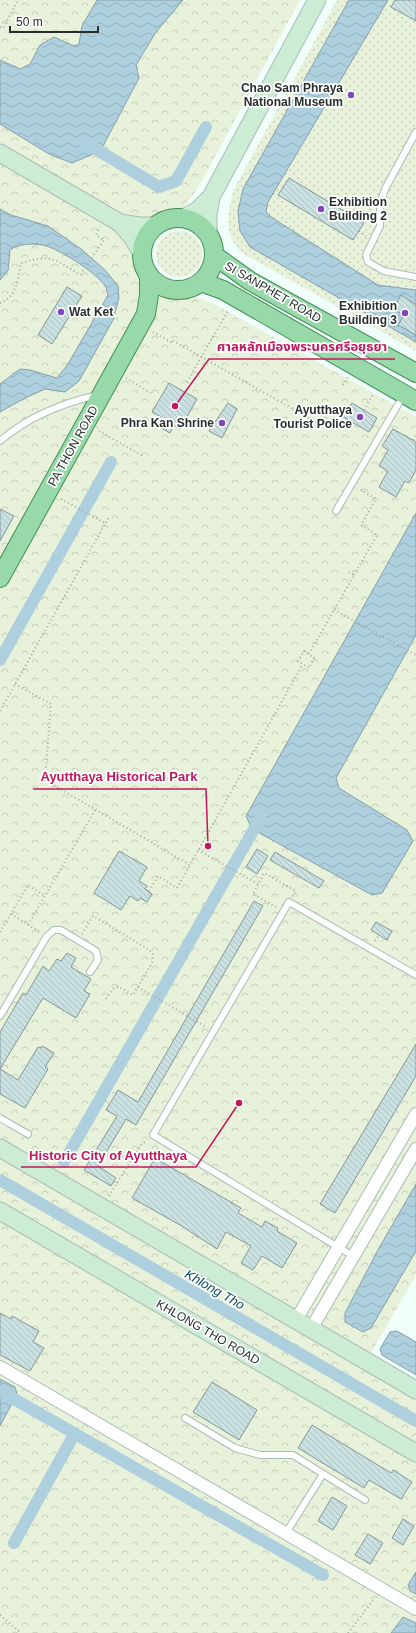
<svg xmlns="http://www.w3.org/2000/svg" width="416" height="1633" font-family="Arial,'Noto Sans Thai',sans-serif">
<style>
.grass{fill:url(#grass-dots)}
.forest{fill:url(#forest-crowns)}
.water{fill:url(#water-waves);stroke:#86a0a9}
.lines{fill:none;stroke-linecap:round;stroke-linejoin:round}
.canal{stroke:#aed0de;stroke-width:12}
.building{fill:url(#building-back-hatch);stroke:#82989a}
.lane-casing{stroke:#a9beb7;stroke-width:8}
.street-casing{stroke:#a9beb7;stroke-width:14}
.secondary-casing{stroke:#a9beb7;stroke-width:19}
.primary-casing{stroke:#448d58;stroke-width:20}
.path{stroke:#9ea9a5;stroke-width:2;stroke-dasharray:1 3;stroke-linecap:butt}
.lane{stroke:#fff;stroke-width:6}
.street{stroke:#fff;stroke-width:12}
.secondary{stroke:#ccecd4;stroke-width:17}
.primary{stroke:#98d9a9;stroke-width:18}
.poi-dot{fill:#7f46bd;stroke:#fff;stroke-width:1.5}
.labels{text-anchor:middle;stroke-width:3.5;stroke-linejoin:round;paint-order:stroke}
.poi-label{font-size:12px;font-weight:bold;fill:#272f2c;stroke:#fff;text-anchor:end}
.street-label{font-size:12px;fill:#272f2c;stroke:#fff}
.water-label{font-size:13px;font-style:italic;fill:#0a4e64;stroke:#fff}
.leader{fill:none;stroke:#c2185b;stroke-width:1.5}
.callout-dot{fill:#c2185b;stroke:#fff;stroke-width:1.5}
.callout-label{font-size:13px;text-anchor:middle;font-weight:bold;fill:#c2185b;stroke:#fff;stroke-width:3.5;stroke-linejoin:round;paint-order:stroke}
</style>
<defs>
<pattern id="grass-dots" width="8" height="8" patternUnits="userSpaceOnUse"><rect width="8" height="8" fill="#e8f1d9"/><path d="M2 2h.1M6 6h.1" fill="none" stroke="#c7cfba" stroke-width="1.8" stroke-linecap="round"/></pattern>
<pattern id="forest-crowns" width="20" height="18" patternUnits="userSpaceOnUse"><rect width="20" height="18" fill="#e8f1d9"/><path d="M2 6a3 3 0 1 1 6 0M12 15a3 3 0 1 1 6 0" fill="none" stroke="#c7cfba"/></pattern>
<pattern id="water-waves" width="16" height="10" patternUnits="userSpaceOnUse"><rect width="16" height="10" fill="#aed0de"/><path d="M0 5q4-4 8 0t8 0" fill="none" stroke="#96b3bf"/></pattern>
<pattern id="building-back-hatch" width="6" height="6" patternUnits="userSpaceOnUse"><rect width="6" height="6" fill="#cae1e2"/><path d="M-1 5l2 2M0 0l6 6M5-1l2 2" fill="none" stroke="#aec1c2"/></pattern>
</defs>
<rect width="100%" height="100%" fill="#f1fffa"/>
<!-- grass -->
<path class="grass" d="M337,0h79v351l-174,-98c-19,-18 -15,-41 -8,-64z
M156 254a23 23 0 1 1 46 0a23 23 0 1 1-46 0Z"/>
<!-- forest -->
<path class="forest" d="M0,0h300l-102,188 -14,19 -32,12 -18,30 9,32 27,15 23,-1 27,12 196,110v858l-53,92 53,31v235h-416z"/>
<!-- water -->
<path class="water" d="M97,0h86l-27,32 -20,33 3,13 -36,68 -12,9 -19,8 -23,-9 -49,-30v-64l20,9 10,-5 10,-19 14,-8 20,9 5,-2 3,-18z
M349,0h39l-120,202 -2,10 5,5 107,68 38,5v52l-166,-95 -10,-16 -2,-20 5,-22z
M0,209l11,6 37,11 33,23 24,21 13,16 1,12 -6,22 -34,61 -14,11 -20,-3 -20,9 -25,14v-28l20,-15 10,1 27,8 11,-14 40,-69c-1,-3 -1,-7 -3,-9 -8,-13 -47,-38 -62,-41 -11,-2 -25,-1 -33,5l-2,21 -8,9z
M416,513v122l-80,143 3,10 68,42 6,11 -31,52 -10,2 -120,-66 -6,-13z
M416,1184v67l-45,77 -8,4 -18,-10v-9l34,-65z
M397,1331l19,11v33l-34,-20 -2,-6 10,-17z
M0,1379l15,8 2,7 -17,32z
M416,1572v22l-6,-3 -2,-6z
M403,1617l13,6v10h-25z"/>
<g class="lines">
<!-- canal -->
<path class="canal" d="M84,142l75,45 17,-6 30,-54
M0,660l111,-198
M64,1162l197,-345
M0,1180l416,241
M0,1391l323,184
M14,1543l61,-110"/>
</g>
<!-- building -->
<path class="building" d="M395,0h21v21l-25,-14z
M289,178l75,45 -11,17 -75,-45z
M67,287l15,9 -30,48 -14,-9z
M401,295l15,10v30l-18,-10 6,-10 -11,-6z
M169,383l28,16 -17,30 -6,-4 -4,8 -14,-8 5,-8 -9,-5z
M228,403l9,6 -15,29 -13,-7z
M352,403l25,15 -8,14 -26,-15z
M393,429l23,13v28l-7,13 -4,-2 -9,16 -17,-10 9,-16 -9,-5 9,-16 -6,-4z
M0,509l14,7 -14,25z
M257,849l11,7 -11,18 -11,-7z
M119,851l28,16 -8,14 8,5 -2,3 7,5 -5,8 -7,-4 -2,3 -8,-5 -9,14 -27,-17z
M275,852l49,29 -5,7 -49,-28z
M254,901l9,5 -127,219 -10,-6 -28,47 18,12 -5,8 -27,-16 33,-54 -11,-6 12,-20 20,12z
M376,922l16,9 -5,9 -16,-10z
M67,953l9,5 -5,9 20,12 -7,12 6,3 -14,24 -33,-20 -43,71 18,11 20,-33 3,1 1,-2 12,7 -9,14 3,2 -23,39 -25,-14v-62l23,-39 3,2 17,-29 6,5 8,-12 4,2z
M416,1044v32l-81,137 -15,-9z
M155,1158l86,50 -3,5 24,14 3,-6 13,7 -1,3 20,12 -15,25 -20,-12 -9,14 -12,-7 10,-17 -25,-14 -9,17 -37,-24 -48,-27z
M0,1313l11,6 1,-3 27,15 -6,11 11,6 -14,23 -30,-16z
M212,1382l45,28 -18,30 -46,-28z
M312,1425l79,48 2,-3 19,12 -11,17 -32,-19 -5,8 -66,-40z
M332,1497l15,9 -14,24 -15,-9z
M403,1519l11,7 -11,19 -11,-7z
M368,1534l15,9 -13,21 -15,-9z"/>
<g class="lines">
<!-- lane casing -->
<g class="lane-casing">
<path id="lane" d="M416,132l-31,57 -5,15v22l-14,29 2,7 16,9 32,6
M0,441c28,-24 62,-38 98,-46
M336,511l67,-115
M0,1016l47,-80 7,-6h7l35,21 2,9 -8,12
M0,1118l28,16
M353,1256l-200,-121 136,-233 127,73
M185,1418l50,30 25,7h33l72,45
M286,1533l37,-59"/>
</g>
<!-- street casing -->
<g class="street-casing">
<path id="street" d="M296,1320l120,-206
M311,1329l105,-180
M0,1367l416,242"/>
</g>
<!-- secondary casing -->
<g class="secondary-casing">
<path id="secondary" d="M0,153l120,70 19,3h16
M184,218l14,-8 13,-13 106,-197
M120,223l12,14 10,16
M208,233v-17l3,-19
M0,1148l416,242
M0,1211l416,242"/>
</g>
<!-- primary casing -->
<g class="primary-casing">
<path id="primary" d="M142 254a36 36 0 1 1 72 0a36 36 0 1 1-72 0Z
M215,256l35,25 166,92
M201,282l22,8 193,111
M0,578l146,-264 3,-19v-20"/>
</g>
<!-- path -->
<path class="path" d="M0,27l3,1 15,-28
M359,231l7,5
M0,303c17,-6 18,-24 21,-40 32,-9 33,-4 59,12l24,-35 -8,-5 4,-8
M153,332l18,10 1,-2 149,85
M126,378l25,15
M187,382l41,-71
M343,385l5,-8
M364,410l9,-16
M99,431l44,25
M413,440l3,-5
M61,499l44,24
M354,575l23,-40 -16,-10 15,-26 -18,-11
M334,610l82,45
M304,651l10,7 -5,10 -11,-7z
M309,654l45,-79 -6,-3
M15,684l36,20 -6,76 145,85 113,-201
M0,711l109,-194
M198,850l60,34
M149,891l9,-15 19,12 13,-23
M276,907l-23,-13 11,-21 32,18 -3,5
M11,914l29,18
M28,925l67,-115
M0,932l28,-47 17,11
M82,934l11,-18 55,33 5,5 -1,9 -19,32 -14,-8 -5,1 -9,12
M375,941l4,-6
M138,987l68,40
M109,1196l31,-50 7,-6
M0,1615l21,18
M348,1633l27,-35"/>
<!-- lane -->
<use href="#lane" class="lane"/>
<!-- street -->
<use href="#street" class="street"/>
<!-- secondary -->
<use href="#secondary" class="secondary"/>
<!-- primary -->
<use href="#primary" class="primary"/>
</g>
<!-- markers -->
<g class="poi-dot">
<circle cx="351" cy="95" r="4"/>
<circle cx="321" cy="209" r="4"/>
<circle cx="61" cy="312" r="4"/>
<circle cx="405" cy="313" r="4"/>
<circle cx="360" cy="417" r="4"/>
<circle cx="222" cy="423" r="4"/>
</g>
<g class="labels">
<!-- poi labels -->
<g class="poi-label">
<text x="343" y="92">Chao Sam Phraya<tspan x="343" dy="14">National Museum</tspan></text>
<text x="329" y="206" text-anchor="start">Exhibition<tspan x="329" dy="14">Building 2</tspan></text>
<text x="397" y="310">Exhibition<tspan x="397" dy="14">Building 3</tspan></text>
<text x="69" y="316" text-anchor="start">Wat Ket</text>
<text x="352" y="414">Ayutthaya<tspan x="352" dy="14">Tourist Police</tspan></text>
<text x="214" y="427">Phra Kan Shrine</text>
</g>
<!-- street labels -->
<g class="street-label">
<text transform="translate(273 292) rotate(30)" y="4">SI SANPHET ROAD</text>
<text transform="translate(73 446) rotate(-61)" y="4">PA THON ROAD</text>
<text transform="translate(208 1332) rotate(30)" y="4">KHLONG THO ROAD</text>
</g>
<!-- water labels -->
<g class="water-label">
<text transform="translate(215 1289) rotate(30)" y="5">Khlong Tho</text>
</g>
</g>
<!-- callouts -->
<path class="leader" d="M175 406L209 359H395M208 846L206 789H33M239 1103L196 1167H21"/>
<g class="callout-dot">
<circle cx="175" cy="406" r="4"/>
<circle cx="208" cy="846" r="4"/>
<circle cx="239" cy="1103" r="4"/>
</g>
<g class="callout-label">
<text x="302" y="351">ศาลหลักเมืองพระนครศรีอยุธยา</text>
<text x="119" y="781">Ayutthaya Historical Park</text>
<text x="108" y="1160">Historic City of Ayutthaya</text>
</g>
<!-- scale -->
<path d="M10 26v6h88v-6" fill="none" stroke="#272f2c" stroke-width="2"/>
<text x="16" y="26" font-size="12" fill="#272f2c" stroke="#ffffff" stroke-width="3" paint-order="stroke">50 m</text>
</svg>
